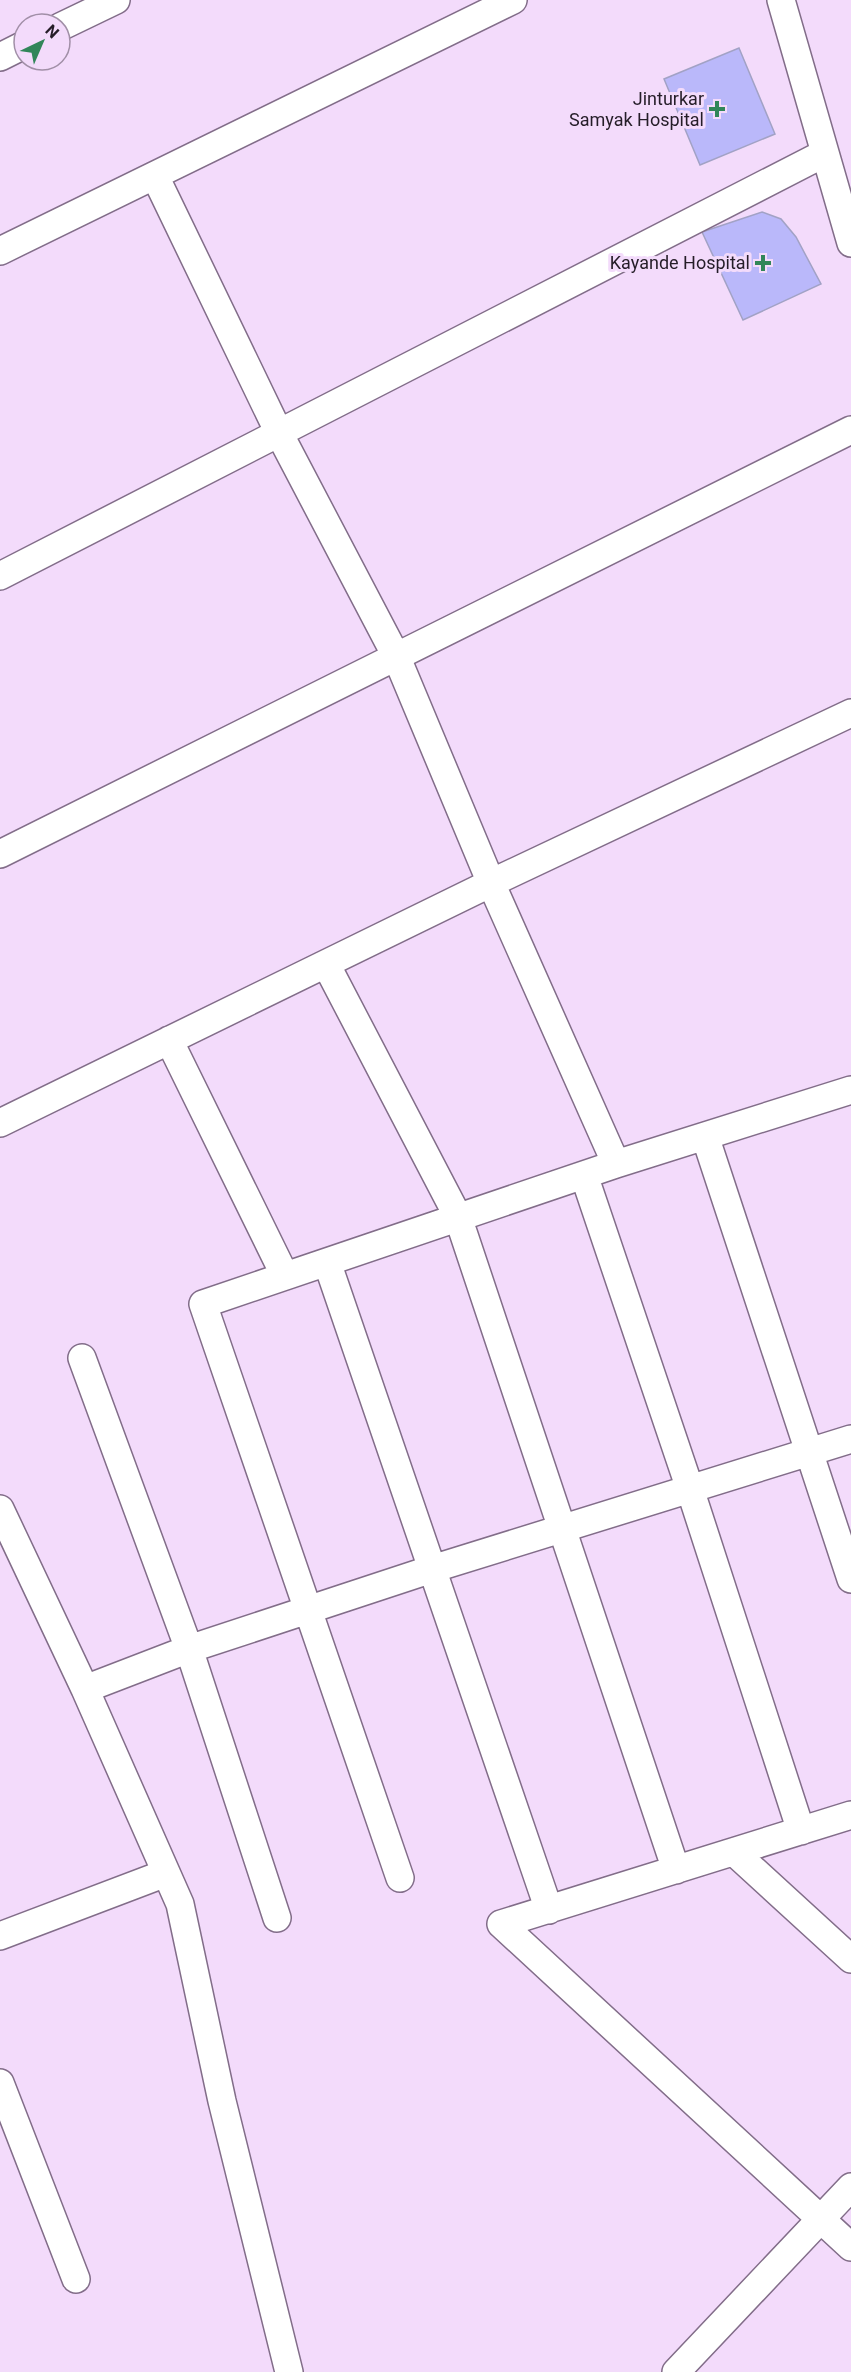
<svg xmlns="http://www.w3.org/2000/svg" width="851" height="2372" font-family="Roboto,sans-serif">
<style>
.building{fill:#bab8fa;stroke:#a2a2c5;stroke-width:1.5}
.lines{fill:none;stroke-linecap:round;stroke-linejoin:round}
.minor-casing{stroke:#826d89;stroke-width:30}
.minor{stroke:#fff;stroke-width:27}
.poi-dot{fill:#318659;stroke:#f3dbfb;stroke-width:2}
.labels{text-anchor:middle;stroke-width:6;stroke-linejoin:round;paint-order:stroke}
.poi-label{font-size:18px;fill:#251d28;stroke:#f3dbfb;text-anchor:end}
</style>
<rect width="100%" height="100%" fill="#f3dbfb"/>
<!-- building -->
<path class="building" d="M739,48l36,86 -75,31 -36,-86z
M762,212l19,7 15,18 25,47 -78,36 -41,-88z"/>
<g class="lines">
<!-- minor casing -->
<g class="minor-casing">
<path id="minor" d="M781,0l70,243
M60,27l56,-27
M0,57l24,-12
M155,176l124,257 118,225 94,225 125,281
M0,251l513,-251
M0,576l825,-423
M0,854l851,-424
M326,964l132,253 218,653
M169,1040l116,236
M0,1123l491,-240 360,-170
M705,1136l146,443
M584,1175l106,314 111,342
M327,1262l222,648
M82,1358l107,291 88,269
M0,1509l85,180
M734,1852l117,107
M400,1878l-197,-574 413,-140 235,-74
M501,1924l350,323
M501,1924l350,-109
M0,1936l166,-63
M0,2083l76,196
M289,2372l-67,-271 -42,-197 -95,-215 104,-40 243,-80 419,-130
M676,2372l175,-185"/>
</g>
<!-- minor -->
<use href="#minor" class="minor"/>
</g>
<!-- markers -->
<g class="poi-dot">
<path d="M714 100h6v6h6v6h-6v6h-6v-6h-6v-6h6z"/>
<path d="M760 254h6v6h6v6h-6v6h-6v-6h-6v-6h6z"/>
</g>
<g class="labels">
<!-- poi labels -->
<g class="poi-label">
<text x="704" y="105">Jinturkar<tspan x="704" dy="21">Samyak Hospital</tspan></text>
<text x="750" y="269">Kayande Hospital</text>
</g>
</g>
<!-- north arrow -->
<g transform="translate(42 42) rotate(44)"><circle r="28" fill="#f3dbfb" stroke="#a18fa7" stroke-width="1.5"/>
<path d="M0-4.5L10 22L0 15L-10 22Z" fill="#318659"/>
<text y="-9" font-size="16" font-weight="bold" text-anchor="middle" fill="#251d28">N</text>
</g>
</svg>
